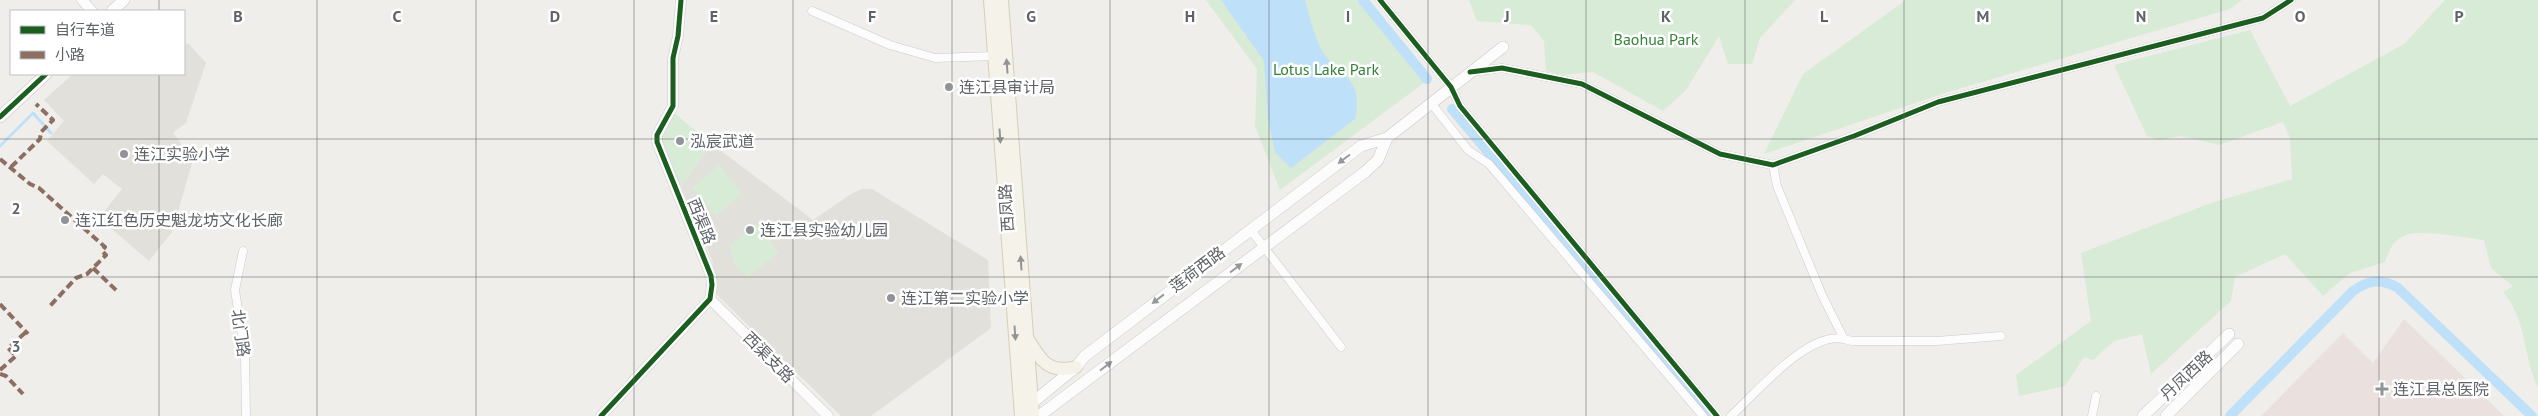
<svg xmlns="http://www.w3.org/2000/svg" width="2538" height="416" font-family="'PT Sans','Noto Sans SC',sans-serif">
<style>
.education{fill:#e2e0da}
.medical{fill:#eae0de}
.green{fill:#d8ebd6}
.water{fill:#bfe0f9}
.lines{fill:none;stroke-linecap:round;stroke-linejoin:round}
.stream{stroke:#bfe0f9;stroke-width:3}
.canal{stroke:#bfe0f9;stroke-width:10}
.minor-casing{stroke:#cbcccc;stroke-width:9}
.tertiary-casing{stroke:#cbcccc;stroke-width:11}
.secondary-casing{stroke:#cacacb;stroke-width:12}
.primary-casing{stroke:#d7ceb8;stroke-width:14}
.minor{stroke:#fdfcfc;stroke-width:8}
.tertiary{stroke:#fdfcfc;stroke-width:10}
.secondary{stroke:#fdfcfc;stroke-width:11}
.primary{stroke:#f4f2e9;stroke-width:12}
.quiet{stroke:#8d6e63;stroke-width:4;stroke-dasharray:8 4;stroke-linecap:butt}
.cycleway-casing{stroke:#fff;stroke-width:8}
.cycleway{stroke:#1b5e20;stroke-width:5}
.oneway{fill:#939595}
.oneway2{fill:#96999c}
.grid{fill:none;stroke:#5f6368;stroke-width:1;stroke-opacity:0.55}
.poi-dot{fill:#919496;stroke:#fff;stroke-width:2}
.labels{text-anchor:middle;stroke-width:5;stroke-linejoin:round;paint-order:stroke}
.park-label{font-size:16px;fill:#348238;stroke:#fff}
.poi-label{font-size:16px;fill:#5f6368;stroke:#fff;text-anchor:start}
.street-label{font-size:16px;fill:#5f6368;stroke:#fff}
.grid-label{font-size:16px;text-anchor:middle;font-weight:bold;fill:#5f6368;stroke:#fff;stroke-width:5;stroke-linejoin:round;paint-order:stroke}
</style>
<rect width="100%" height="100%" fill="#efeeea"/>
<!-- education -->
<path class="education" d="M188,43l18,20 -20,60 -13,10 20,27 -21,72 -23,29 -50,-43 23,-29 -19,-15 -9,10 -47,-43 17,-20 -20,-21 29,-26h111v-27z
M712,144l101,76 38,-26 11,-5h10l116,71 3,68 -120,88h-30l-125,-122v-18l-4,-16 -31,-74z"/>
<!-- medical -->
<path class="medical" d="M2404,319l100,97h-243l82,-83 30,30z"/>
<!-- green -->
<path class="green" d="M1206,0h159l64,79 -149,111 -25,-64 2,-57z
M1469,0h326l-35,38 -8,26h-24l-9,-28 -33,54 -23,21 -70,-39 -30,3 -17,-4 -2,-30 -13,-16 -54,-4z
M1906,0h336l-12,9 -282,83 -184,62 39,-80z
M2445,0h93v388c-15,-31 -11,-69 -35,-96l10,-6 -22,-18 -7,-28c-15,-2 -66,-11 -78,-5 -13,5 -17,15 -21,27l-35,11 -27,23 -38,-42 -50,23 -4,24 -80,73 -9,-40 -28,7 -21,19 -9,-3 -19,29 -46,10 -3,-21 75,-54 -10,-68 130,-50 81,-24 -2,-41 -7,-16 -64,23 -38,-9 -22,4 -12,-4 -33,-71 136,-35 40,76 114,-62z
M673,112l39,32 -31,42 -20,-40v-12z
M719,165l23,29 -27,22 -23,-28z
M756,224l23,28 -32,26 -12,-14 -6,-18z"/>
<!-- water -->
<path class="water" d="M1221,0h84c4,15 9,35 16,49 17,29 43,25 34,70l-64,49 -16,-16 -7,-34 -4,-57z"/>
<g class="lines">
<!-- stream -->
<path class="stream" d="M0,146l33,-33 18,20"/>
<!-- canal -->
<path class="canal" d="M1363,0l64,79
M1452,109l258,307
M2230,416l123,-125c16,-11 28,-13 45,-3l134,128"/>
<!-- minor casing -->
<g class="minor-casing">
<path id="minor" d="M1380,0l71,87 9,19 257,310
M812,11l78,34 45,13 59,-2
M1472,72l30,-4 80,16 138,70 53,11 81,-29 84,-34 325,-84 28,-18
M1431,103l37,47 21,14 214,252
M1773,165l4,21 45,109 22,44 8,2h85l64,-5
M1250,229l91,118
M243,251l-8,39 10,65 1,61
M1731,416c26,-24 77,-85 113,-77
M2092,416l4,-20"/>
</g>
<!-- tertiary casing -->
<g class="tertiary-casing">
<path id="tertiary" d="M82,0l10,11
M710,299l118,117
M601,416l109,-117 2,-14 -1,-9 -54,-134v-7l16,-29v-48l5,-22 3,-36"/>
</g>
<!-- secondary casing -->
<g class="secondary-casing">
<path id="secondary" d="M112,11l12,-11
M0,117l46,-43
M1026,408l50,-41 9,-11 276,-210 26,-8 116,-91
M1039,416l326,-244 13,-12 9,-22
M2143,416l86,-82
M2166,416l72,-72"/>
</g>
<!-- primary casing -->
<g class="primary-casing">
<path id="primary" d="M990,0l31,416
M1002,0l31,416
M1028,339c13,22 21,35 48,28"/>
</g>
<!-- minor -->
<use href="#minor" class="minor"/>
<!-- tertiary -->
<use href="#tertiary" class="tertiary"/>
<!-- secondary -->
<use href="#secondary" class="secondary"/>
<!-- primary -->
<use href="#primary" class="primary"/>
<!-- quiet -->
<path class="quiet" d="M0,159l30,25 9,4 66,59 -3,4 4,4 -19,19 -11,4 -27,29
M11,167l29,-28 1,-7 12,-12 -17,-16
M93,268l26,25
M0,304l28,30
M0,370l16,-14 -8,-8 18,-16
M0,374l6,2 17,18"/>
<!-- cycleway casing -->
<g class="cycleway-casing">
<path id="cycleway" d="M1380,0l71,87 9,19 257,310
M1470,72l32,-4 80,16 138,70 53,11 81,-29 84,-34 325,-84 28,-18
M0,117l46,-43
M601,416l109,-117 2,-14 -1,-9 -54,-134v-7l16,-29v-48l5,-22 3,-36"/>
</g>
<!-- cycleway -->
<use href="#cycleway" class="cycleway"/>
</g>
<!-- one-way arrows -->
<defs><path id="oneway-solid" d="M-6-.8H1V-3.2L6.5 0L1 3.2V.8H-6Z" transform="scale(1.25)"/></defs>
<g class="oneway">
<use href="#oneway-solid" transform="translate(1007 66) rotate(-94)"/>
<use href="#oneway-solid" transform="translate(1000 136) rotate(86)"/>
<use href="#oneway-solid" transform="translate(1021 263) rotate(-94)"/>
<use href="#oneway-solid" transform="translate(1015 333) rotate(86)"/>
</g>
<g class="oneway2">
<use href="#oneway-solid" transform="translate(1344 159) rotate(143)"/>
<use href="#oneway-solid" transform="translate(1236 268) rotate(-37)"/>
<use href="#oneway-solid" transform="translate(1158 299) rotate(142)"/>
<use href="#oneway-solid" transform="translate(1106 366) rotate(-37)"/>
</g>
<!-- grid -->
<path class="grid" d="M159,0v11M317,0v416M476,0v416M634,0v416M793,0v416M952,0v416M1110,0v416M1269,0v416M1428,0v416M1586,0v416M1745,0v416M1904,0v416M2062,0v416M2221,0v416M2379,0v416M159,74v342M0,139h2538M0,277h2538"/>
<!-- markers -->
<g class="poi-dot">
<circle cx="949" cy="87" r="5"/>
<circle cx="680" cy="141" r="5"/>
<circle cx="124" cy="154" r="5"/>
<circle cx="65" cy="220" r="5"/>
<circle cx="750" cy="230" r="5"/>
<circle cx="891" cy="298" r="5"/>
<path d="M2379.5 381.5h5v5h5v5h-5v5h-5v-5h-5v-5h5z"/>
</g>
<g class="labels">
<!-- park labels -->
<g class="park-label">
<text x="1656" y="45">Baohua Park</text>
<text x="1326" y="75">Lotus Lake Park</text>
</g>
<!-- poi labels -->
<g class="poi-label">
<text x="959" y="93">连江县审计局</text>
<text x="690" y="147">泓宸武道</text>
<text x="134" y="160">连江实验小学</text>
<text x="75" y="226">连江红色历史魁龙坊文化长廊</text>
<text x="760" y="236">连江县实验幼儿园</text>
<text x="901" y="304">连江第二实验小学</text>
<text x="2393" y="395">连江县总医院</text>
</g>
<!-- street labels -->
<g class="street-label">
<text transform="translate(1006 208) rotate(-94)" y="6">西凤路</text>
<text transform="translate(702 221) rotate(68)" y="6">西渠路</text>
<text transform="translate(1197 269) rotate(-37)" y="6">莲荷西路</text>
<text transform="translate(241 333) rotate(82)" y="6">北门路</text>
<text transform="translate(769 357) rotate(45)" y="6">西渠支路</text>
<text transform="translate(2186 375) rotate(-43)" y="6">丹凤西路</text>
</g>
</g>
<g class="grid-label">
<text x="238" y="22">B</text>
<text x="397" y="22">C</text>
<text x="555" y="22">D</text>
<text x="714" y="22">E</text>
<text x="872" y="22">F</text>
<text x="1031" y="22">G</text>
<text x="1190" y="22">H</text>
<text x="1348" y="22">I</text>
<text x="1507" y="22">J</text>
<text x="1666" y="22">K</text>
<text x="1824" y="22">L</text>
<text x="1983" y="22">M</text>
<text x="2141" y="22">N</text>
<text x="2300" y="22">O</text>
<text x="2459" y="22">P</text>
<text x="16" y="214">2</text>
<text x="16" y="352">3</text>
</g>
<!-- legend -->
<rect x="10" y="10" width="175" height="65" fill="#ffffff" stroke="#bfc1c3"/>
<rect x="20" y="26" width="25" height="8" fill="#1b5e20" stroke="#bfc1c3"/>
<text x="55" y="35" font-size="15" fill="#5f6368">自行车道</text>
<rect x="20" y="51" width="25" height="8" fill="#8d6e63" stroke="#bfc1c3"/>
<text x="55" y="60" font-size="15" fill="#5f6368">小路</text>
</svg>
